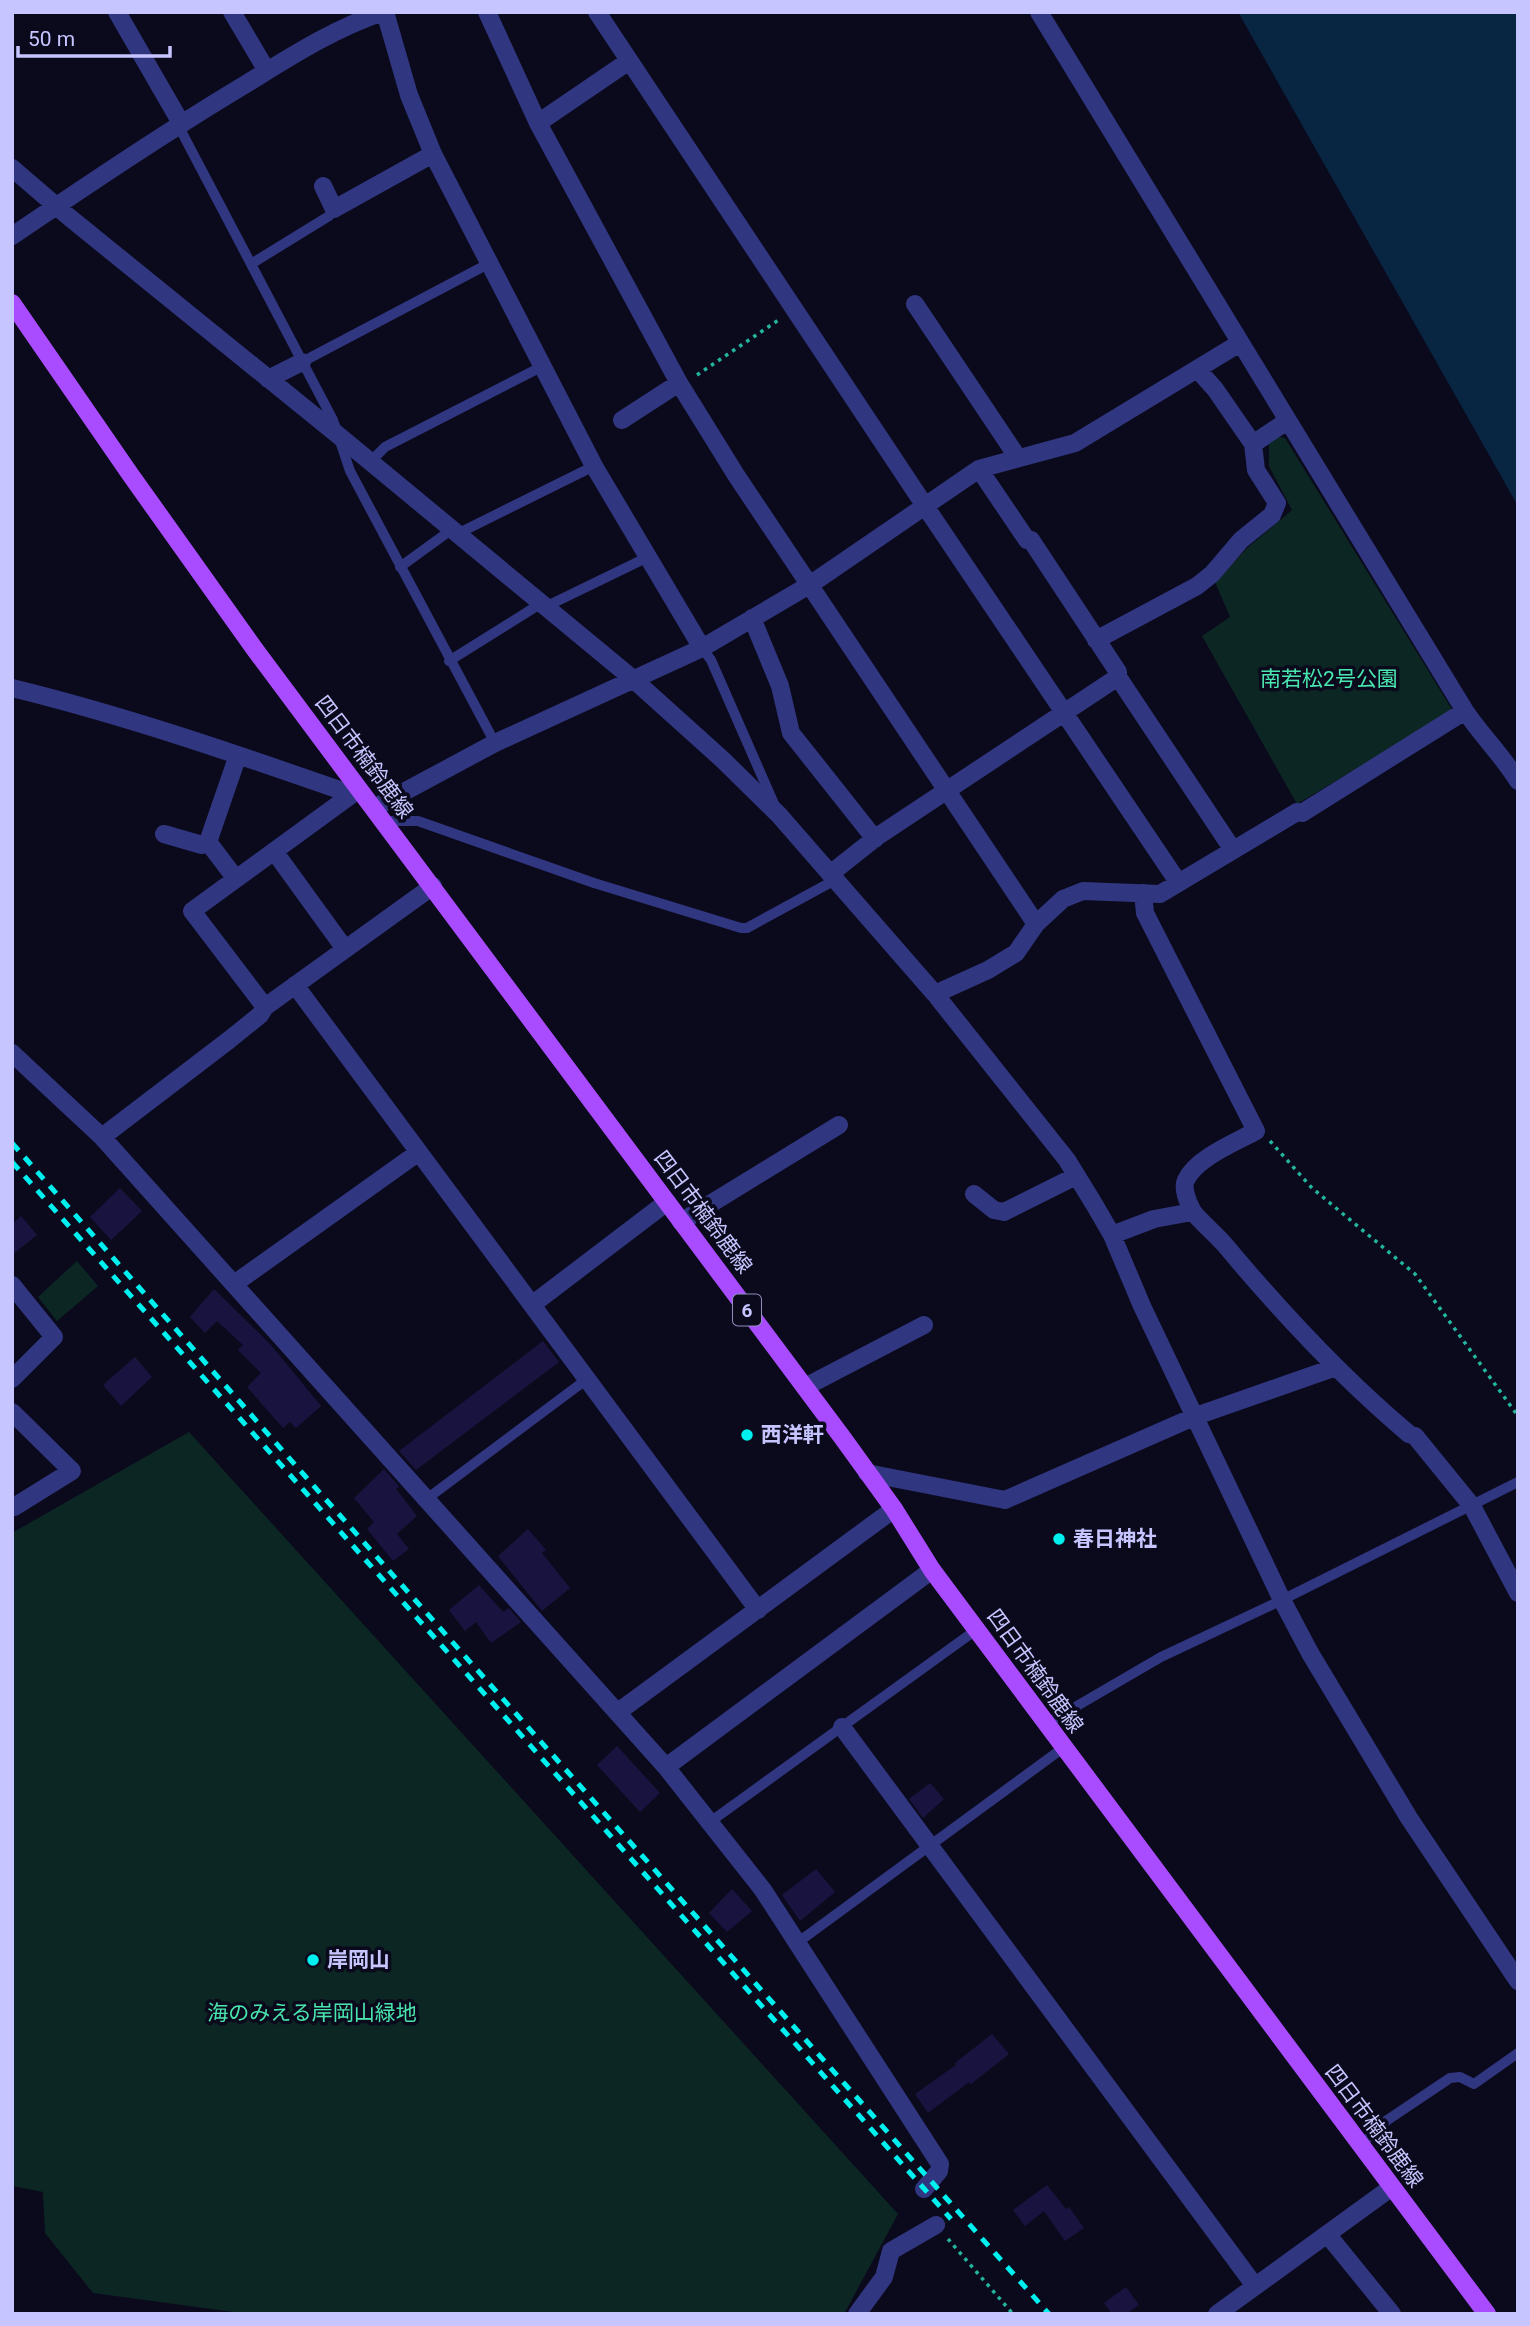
<svg xmlns="http://www.w3.org/2000/svg" width="1530" height="2326" font-family="Roboto,'Noto Sans JP',sans-serif">
<style>
.green{fill:#0c2723}
.water{fill:#082542}
.building{fill:#19143f}
.lines{fill:none;stroke-linecap:round;stroke-linejoin:round}
.path{stroke:#23b59d;stroke-width:3.5;stroke-dasharray:3.5 5;stroke-linecap:butt}
.lane{stroke:#313680;stroke-width:10}
.street{stroke:#313680;stroke-width:18}
.primary{stroke:#a94cff;stroke-width:18}
.rail{stroke:#00f0ef;stroke-width:5;stroke-dasharray:10 9;stroke-linecap:butt}
.poi-dot{fill:#00f0ef;stroke:#0b0a1d;stroke-width:2.5}
.labels{text-anchor:middle;stroke-width:7;stroke-linejoin:round;paint-order:stroke}
.shield{fill:#0b0a1d;stroke:#8e8dbb;stroke-width:2}
.shield-label{font-size:19px;font-weight:bold;fill:#c6c5ff}
.park-label{font-size:21px;fill:#49e7af;stroke:#0b0a1d}
.street-label{font-size:21px;fill:#c6c5ff;stroke:#0b0a1d}
.poi-label{font-size:21px;font-weight:bold;fill:#c6c5ff;stroke:#0b0a1d;text-anchor:start}
</style>
<rect width="100%" height="100%" fill="#0b0a1d"/>
<!-- green -->
<path class="green" d="M1275,436l10,2 168,273 -156,93 -95,-168 28,-19 -15,-35 31,-33 46,-39 -23,-44v-25z
M77,1261l21,25 -41,35 -19,-24z
M189,1432l709,782 -54,100h-595l-156,-21 -48,-60 -2,-41 -31,-6v-653z"/>
<!-- water -->
<path class="water" d="M1238,12h280v494z"/>
<!-- building -->
<path class="building" d="M120,1188l22,23 -31,29 -21,-23z
M21,1216l16,19 -25,20v-31z
M214,1289l57,56 50,61 -25,22 -6,-6 -7,6 -36,-41 14,-14 -23,-23 5,-5 -26,-24 -12,12 -15,-16z
M543,1341l16,21 -143,108 -17,-19z
M135,1357l17,20 -31,29 -18,-21z
M384,1469l14,16 1,2 -3,2 21,27 -20,18 12,15 -16,12 -26,-32 7,-7 -20,-24z
M528,1529l18,21 -4,3 28,35 -28,23 -44,-55z
M479,1585l24,27 6,-4 12,14 -30,21 -15,-21 -11,9 -16,-21z
M617,1746l43,47 -20,19 -43,-47z
M930,1783l14,16 -21,19 -14,-19z
M816,1869l19,23 -35,29 -18,-26z
M732,1889l20,22 -25,21 -18,-19z
M992,2034l17,20 -38,30 -2,-2 -41,31 -13,-19 41,-29 -1,-2z
M1047,2185l19,24 3,-2 15,21 -19,13 -21,-30 -19,15 -12,-16z
M1126,2287l13,18 -13,9h-14l-8,-11z"/>
<g class="lines">
<!-- path -->
<path class="path" d="M697,375l83,-56
M1270,1141l42,47 103,86 103,142
M948,2239l65,75"/>
<!-- lane -->
<path class="lane" d="M178,125l155,295 17,51 145,272
M251,264l78,-48 5,-7
M302,362l186,-98
M371,461l14,-14 158,-81
M457,534l137,-68
M400,567l51,-37
M545,607l103,-50
M702,648l9,12 64,146
M449,661l91,-57
M384,821h34l176,62 147,45h6l88,-48
M428,1498l159,-119
M1046,1724l115,-67 121,-57 236,-118
M710,1822l266,-192
M797,1943l266,-195
M1361,2145l22,-22 67,-45 10,-1 14,7 44,-31"/>
<!-- street -->
<path class="street" d="M117,12l64,111
M232,12l35,59
M385,12l24,83 24,59 161,312 108,182
M487,12l51,111 141,260 57,92 300,449
M597,12l328,494 253,376
M1039,12l426,699c17,25 37,44 53,70
M538,123l91,-62
M12,168l57,49 269,218 295,244 90,81 56,55 156,179 132,166 27,44 18,31 30,71 140,294 28,53 99,165 109,163
M323,186l11,23 99,-55
M12,236c77,-52 154,-104 234,-152 44,-27 87,-55 137,-72
M915,304l103,154
M268,379l34,-17
M622,420l57,-37
M1253,444l34,-23
M979,469l48,71h4l87,132v5l115,173
M752,618l28,68 11,47 84,106
M1096,640l101,-54 15,-12 29,-34 31,-25 5,-12 -21,-33 -3,-26 -38,-55 -18,-20
M12,688c115,28 227,67 339,106
M374,808l121,-65 207,-95 109,-64 168,-115 96,-26 165,-100
M164,834l38,11 6,-3
M274,851l71,98
M830,874l48,-38 240,-159
M236,879l-28,-37 30,-87
M1143,893l2,20 111,218c-20,11 -60,27 -70,49 -4,8 2,23 6,30 5,9 25,25 33,35 56,67 116,132 184,189l6,2 57,70 46,87
M295,985l463,625
M935,994l53,-24 28,-17 20,-29 27,-25 20,-8 77,3 137,-82 5,1 163,-102
M265,1007l-73,-96 166,-121
M12,1053l90,84 564,630 97,123 177,274 -1,7 -15,18
M102,1137l127,-97 31,-25 5,-8 168,-121
M974,1194l20,16 10,2 72,-36
M681,1222l158,-97
M1112,1235l42,-16 38,-7
M234,1284l185,-132
M12,1285l42,52 -42,42
M533,1304l134,-102
M805,1387l119,-62
M12,1412l60,59 -58,36 -2,-1
M867,1473l138,27 191,-84 140,-49
M618,1712l276,-203
M842,1727l413,559
M666,1767l266,-197
M1327,2234l65,80
M857,2314l27,-37 7,-26 45,-26
M1217,2314l175,-127"/>
<!-- primary -->
<path class="primary" d="M12,303l118,171 126,177 586,786 52,72 38,61 555,744"/>
<!-- rail -->
<path class="rail" d="M12,1143l293,333 744,838
M12,1162l939,1057"/>
</g>
<!-- markers -->
<g class="poi-dot">
<circle cx="747" cy="1435" r="7"/>
<circle cx="1059" cy="1539" r="7"/>
<circle cx="313" cy="1960" r="7"/>
</g>
<g class="labels">
<!-- shield labels -->
<rect class="shield" x="733" y="1294.5" width="28" height="31" rx="5"/>
<g class="shield-label">
<text x="747" y="1317">6</text>
</g>
<!-- park labels -->
<g class="park-label">
<text x="1329" y="686">南若松2号公園</text>
<text x="312" y="2020">海のみえる岸岡山緑地</text>
</g>
<!-- street labels -->
<g class="street-label">
<text transform="translate(364 757) rotate(53)" y="7">四日市楠鈴鹿線</text>
<text transform="translate(703 1212) rotate(53)" y="7">四日市楠鈴鹿線</text>
<text transform="translate(1035 1671) rotate(54)" y="7">四日市楠鈴鹿線</text>
<text transform="translate(1374 2126) rotate(53)" y="7">四日市楠鈴鹿線</text>
</g>
<!-- poi labels -->
<g class="poi-label">
<text x="761" y="1442">西洋軒</text>
<text x="1073" y="1546">春日神社</text>
<text x="327" y="1967">岸岡山</text>
</g>
</g>
<!-- border -->
<rect width="1530" height="2326" fill="none" stroke="#c6c5ff" stroke-width="28"/>
<!-- scale -->
<path d="M18 46v10h152v-10" fill="none" stroke="#c6c5ff" stroke-width="3.5"/>
<text x="28" y="46" font-size="21" fill="#c6c5ff" stroke="#0b0a1d" stroke-width="5" paint-order="stroke">50 m</text>
</svg>
